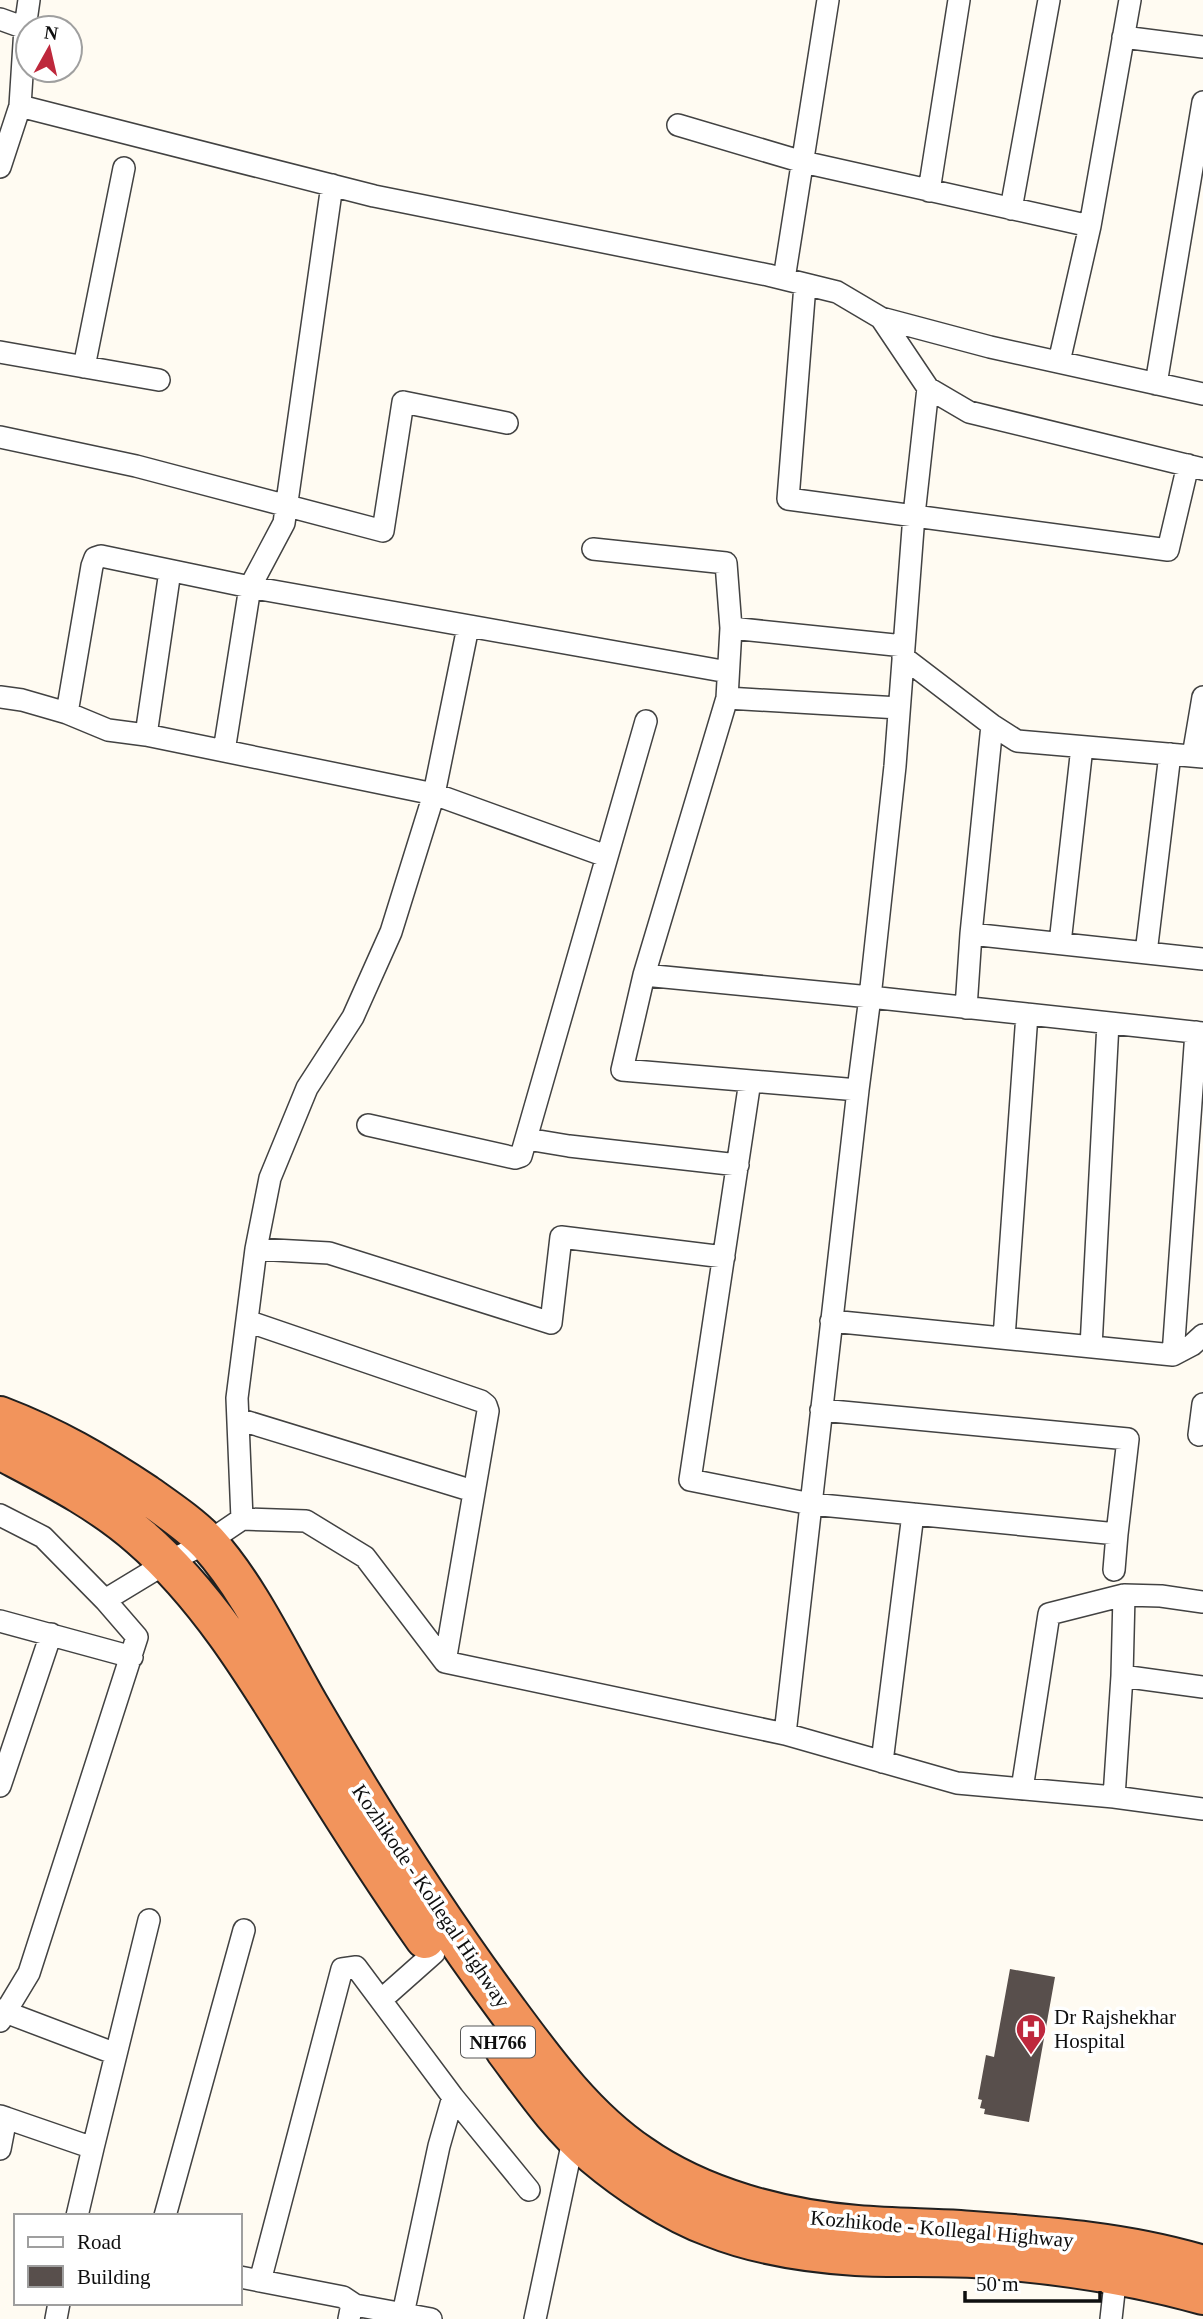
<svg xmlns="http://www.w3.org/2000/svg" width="1203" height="2319" font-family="Georgia,serif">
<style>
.building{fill:#584f4c}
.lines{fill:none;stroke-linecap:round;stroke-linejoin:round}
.street-casing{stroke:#424242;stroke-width:24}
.highway-casing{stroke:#202020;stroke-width:42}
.street{stroke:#fff;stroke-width:21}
.highway{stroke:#f2945c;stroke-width:38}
.labels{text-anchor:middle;stroke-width:7;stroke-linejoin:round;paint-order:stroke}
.shield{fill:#fff;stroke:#575757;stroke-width:2}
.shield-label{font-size:19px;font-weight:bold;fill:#0f0f0f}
.street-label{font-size:21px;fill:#0f0f0f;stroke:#fff}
.poi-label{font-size:21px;fill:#0f0f0f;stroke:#fff;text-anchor:start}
</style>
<rect width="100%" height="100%" fill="#fffbf2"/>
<!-- building -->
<path class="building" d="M1010,1969l45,8 -26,145 -45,-8 1,-5 -5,-1 2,-8 -4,-1 8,-44 8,2z"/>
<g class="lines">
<!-- street casing -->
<g class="street-casing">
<path id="street" d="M0,19l25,9 -5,78 354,90 394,79 69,17 44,26 47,70 41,24 234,57
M25,28l4,-28
M1123,37l80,10
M678,125l125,37 287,64 40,-226
M0,167l20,-61
M929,191l30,-191
M1011,209l38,-209
M784,279l44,-279
M805,285l-17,214 380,51 20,-85
M881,318l109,29 213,47
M0,352l159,28
M1059,362l31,-136
M84,367l40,-199
M1156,384l47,-282
M928,388l-14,127 -19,251 -25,231 333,36
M0,437l136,29 247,65 20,-129 104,21
M593,549l133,14 5,65
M903,657l89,68 25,16 186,16
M0,697l22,3 45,13 41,17 38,5 288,59 172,62
M727,698l172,10
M67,713l25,-147 3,-8 6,-2 149,31 478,85
M146,735l24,-164
M224,751l26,-164 34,-64 48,-338
M1193,756l10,-59
M971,934l232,25
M1060,943l22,-196
M1146,953l24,-199
M644,975l226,22 -12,93 -236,-20 22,-95 83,-277 4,-70 173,18
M966,1008l5,-74 21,-209
M750,1081l-60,399 121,24 306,30 11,-95 -307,-29
M368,1125l147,33 6,-2 125,-435
M527,1139l42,7 169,19
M256,1249l14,-71 37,-90 46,-71 38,-85 43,-138 34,-167
M247,1321l234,80 5,4 2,6 -43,251
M831,1321l342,34 23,-323
M1004,1338l23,-324
M1091,1347l17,-324
M1173,1355l19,-10 11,-10
M238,1419l235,72
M1199,1435l4,-31
M0,1515l43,22 62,63 32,37 -108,336 -29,48
M242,1519l-5,-121 19,-149 73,4 222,70 10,-86 163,20
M1114,1570l3,-36
M105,1600l61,-37 42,-21 34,-23 64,2 59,36 80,105 340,72 172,49 157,14 89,12
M0,1621l132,36
M1122,1676l81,11
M785,1734l73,-644
M882,1762l31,-248
M0,1786l51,-152
M1022,1789l27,-175 75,-19 37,1 42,6
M1114,1797l8,-121 2,-81
M381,2000l53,-47
M0,2010l116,44
M0,2116l6,2 -6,31
M6,2118l87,30 -16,68
M93,2148l56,-228
M165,2216l79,-286
M240,2277l103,20 12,8
M260,2281l82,-312 14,-2 97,130 76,93
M403,2314l36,-168 14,-49
M56,2319l3,-16
M349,2319l2,-10 4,-4 76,14
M535,2319l39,-183
M1111,2319l5,-45"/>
</g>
<!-- highway casing -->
<g class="highway-casing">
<path id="highway" d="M0,1416c55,21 98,46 146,78 21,15 45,31 62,49 40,44 71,110 101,162 61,105 126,208 198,305 39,53 79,108 134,145 61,43 143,64 216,70 35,3 69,3 103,5 82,6 164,11 243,35
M0,1450c49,26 98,50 140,87 68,59 116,139 163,215 39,63 79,126 122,187
M505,2050c27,36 54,76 89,105 32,27 78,58 117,72 45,18 97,26 145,29 39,2 78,0 117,2 78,5 155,16 230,37"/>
</g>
<!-- street -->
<use href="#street" class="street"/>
<!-- highway -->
<use href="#highway" class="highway"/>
</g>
<!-- icons -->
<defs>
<g id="hospital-pin" transform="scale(1.575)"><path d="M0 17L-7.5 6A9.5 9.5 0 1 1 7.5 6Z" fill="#be283c" stroke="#fff"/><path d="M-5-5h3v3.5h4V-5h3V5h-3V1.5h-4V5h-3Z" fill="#fff"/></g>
</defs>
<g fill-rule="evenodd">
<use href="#hospital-pin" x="1031" y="2029"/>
</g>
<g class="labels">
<!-- shield labels -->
<rect class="shield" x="461" y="2026.5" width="74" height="31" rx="5"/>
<g class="shield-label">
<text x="498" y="2049">NH766</text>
</g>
<!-- street labels -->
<g class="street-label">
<text transform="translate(431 1896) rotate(56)" y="7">Kozhikode - Kollegal Highway</text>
<text transform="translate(942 2229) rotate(5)" y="7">Kozhikode - Kollegal Highway</text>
</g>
<!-- poi labels -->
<g class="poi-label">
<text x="1054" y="2024">Dr Rajshekhar<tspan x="1054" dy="24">Hospital</tspan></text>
</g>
</g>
<!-- legend -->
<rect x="14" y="2214" width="228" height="91" fill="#ffffff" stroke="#9f9f9f" stroke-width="2"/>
<rect x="28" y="2237" width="35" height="10" fill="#ffffff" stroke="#9f9f9f" stroke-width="2"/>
<text x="77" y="2249" font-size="21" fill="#0f0f0f">Road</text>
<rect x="28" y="2266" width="35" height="21" fill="#584f4c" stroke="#9f9f9f" stroke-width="2"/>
<text x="77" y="2284" font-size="21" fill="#0f0f0f">Building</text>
<!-- north arrow -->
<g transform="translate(49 49) rotate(8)"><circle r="33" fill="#ffffff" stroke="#9f9f9f" stroke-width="2"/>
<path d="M0-5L12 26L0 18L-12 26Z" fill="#be283c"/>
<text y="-10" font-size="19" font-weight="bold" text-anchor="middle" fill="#0f0f0f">N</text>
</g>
<!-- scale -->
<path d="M965 2291v10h135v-10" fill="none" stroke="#0f0f0f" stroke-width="3.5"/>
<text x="976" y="2291" font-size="21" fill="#0f0f0f" stroke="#ffffff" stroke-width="5" paint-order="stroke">50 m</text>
</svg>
